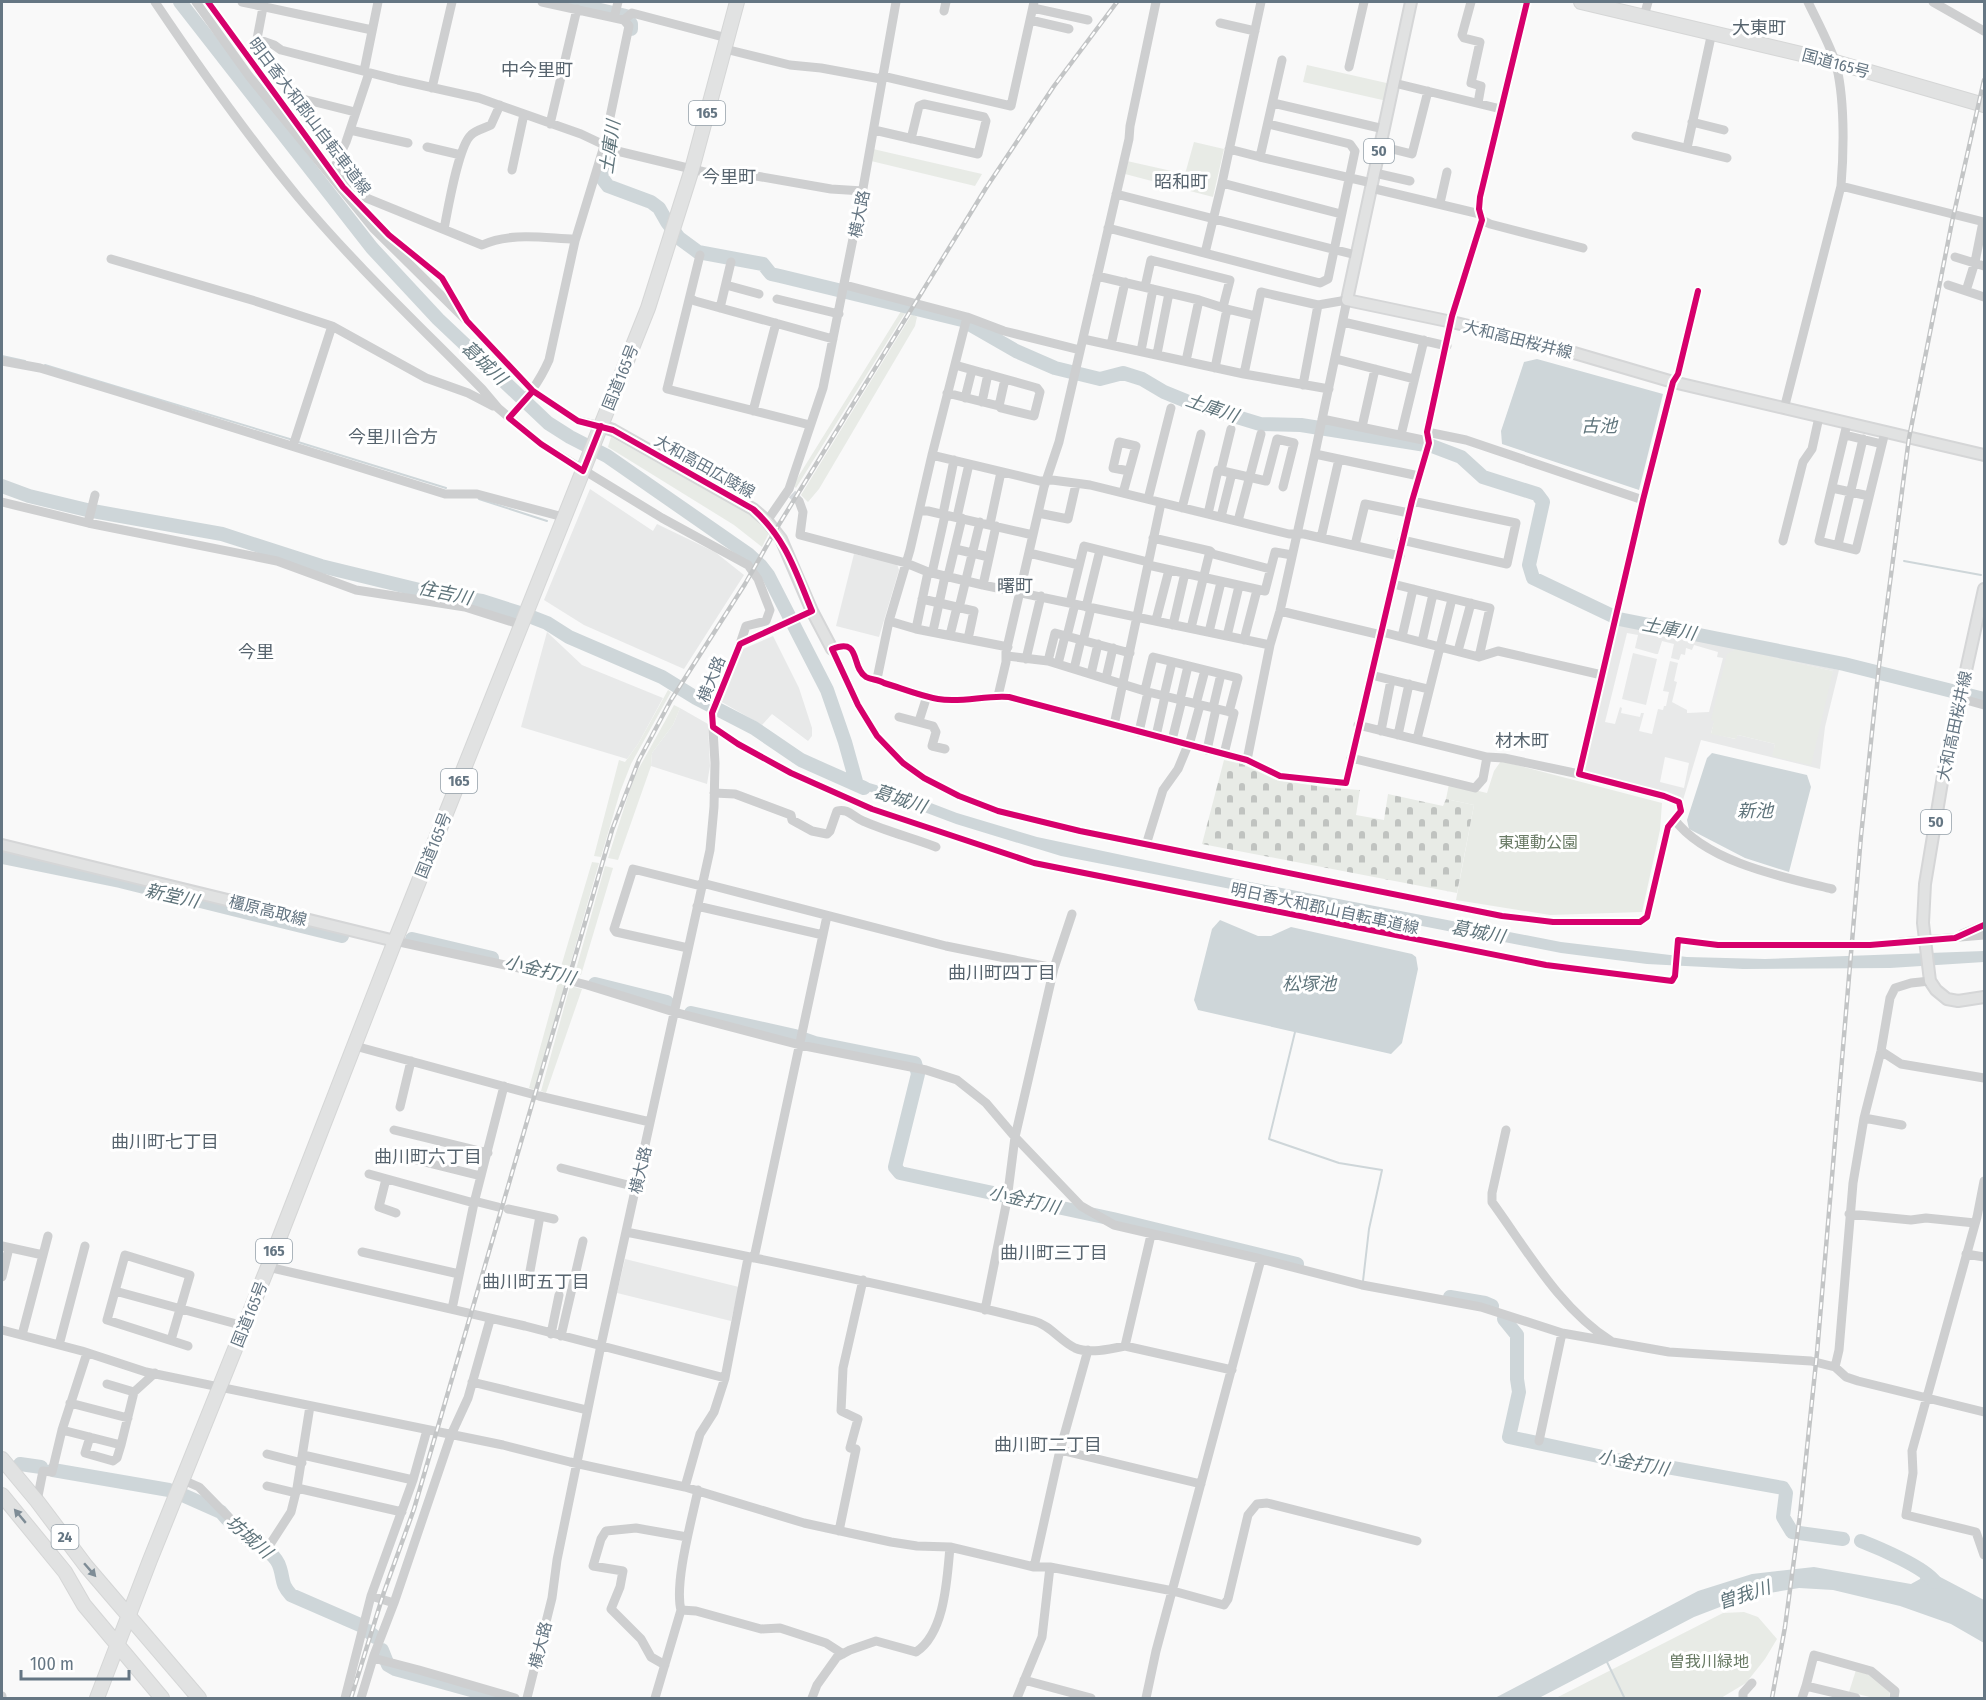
<svg xmlns="http://www.w3.org/2000/svg" width="1986" height="1700" font-family="'Fira Sans Condensed','Noto Sans JP',sans-serif">
<style>
.built{fill:#e8e9e9;fill-rule:evenodd}
.green{fill:#e8ebe6}
.cemetery{fill:url(#cemetery-stones)}
.water{fill:#ced6d9}
.lines{fill:none;stroke-linecap:round;stroke-linejoin:round}
.stream{stroke:#ced6d9;stroke-width:2}
.river{stroke:#ced6d9;stroke-width:14}
.minor-tunnel{stroke:#d4d8dc;stroke-width:9;stroke-dasharray:9 4.5;stroke-linecap:butt}
.major-casing{stroke:#d5d6d7;stroke-width:14}
.highway-casing{stroke:#d5d6d6;stroke-width:16}
.minor{stroke:#cecfd0;stroke-width:9}
.major{stroke:#e1e2e2;stroke-width:10}
.highway{stroke:#e1e2e2;stroke-width:14}
.rail-casing{stroke:#c3c5c6;stroke-width:4.5}
.rail{stroke:#fff;stroke-width:2;stroke-dasharray:7;stroke-linecap:butt}
.cycleway-casing{stroke:#fff;stroke-width:10}
.cycleway{stroke:#d6006c;stroke-width:6}
.oneway{fill:#7e8c96}
.labels{text-anchor:middle;stroke-width:6;stroke-linejoin:round;paint-order:stroke}
.shield{fill:#fff;stroke:#939fa8;stroke-width:1.5}
.shield-label{font-size:15px;font-weight:bold;fill:#657683}
.street-label{font-size:16px;fill:#657683;stroke:#fff}
.park-label{font-size:16px;fill:#687a64;stroke:#fff}
.neighbourhood-label{font-size:18px;fill:#57646e;stroke:#fff}
.water-label{font-size:18px;font-style:italic;fill:#60757c;stroke:#fff}
</style>
<defs>
<pattern id="cemetery-stones" width="16" height="16" patternUnits="userSpaceOnUse" patternTransform="scale(1.5)"><rect width="16" height="16" fill="#e8ebe6"/><path d="M2 7V4a2 2 0 0 1 4 0v3zM10 15v-3a2 2 0 0 1 4 0v3z" fill="#c0c3c0"/></pattern>
</defs>
<rect width="100%" height="100%" fill="#f9f9f9"/>
<!-- built -->
<path class="built" d="M590,489l63,42 4,-7 58,28 29,23 -60,94 -100,-44 -40,-25z
M854,554l43,10 2,6 -20,67 -43,-11z
M1618,621l221,49 -14,57 -5,42 -119,-29 -18,60 -97,-26 -3,-6zM1627,633l11,2 -3,13 21,6h2l4,-13 12,3 -3,14 8,2 2,-6 4,1 1,-7 6,2 2,-5 24,7 -1,5 6,1 -14,54 -22,1v-3l-15,-8 5,-20 -3,-1 4,-18 -8,-2 -7,30 6,1 -3,14h-2l-1,4 -5,-1 -6,25 -13,-3 5,-18h-3l-1,4 -19,-4 1,-5 -2,-1 -5,17 -10,-2zM1736,650l97,21 -60,85 2,-12 -37,-9 -3,4 -24,-6zM1665,757l24,6 -5,25 -24,-6z
M547,632l35,33 81,33 -25,46 -11,15 -106,-32z
M773,636l26,52 13,40v8l-4,5 -36,-27 -10,11 -42,-24 21,-51z
M1633,653l24,6 -11,46 -24,-6z
M680,708l28,16 2,42 -3,18 -56,-18 1,-13 21,-28z
M625,1259l114,28 -8,34 -114,-28z"/>
<!-- green -->
<path class="green" d="M1307,65l84,19 -4,17 -84,-19z
M1194,142l30,7 -11,48 -88,-23 2,-13 58,13z
M873,149l109,25 -7,12 -104,-25z
M903,308l4,2 -111,178 -3,-3z
M912,314l5,3 -2,9 -96,163 -11,13 -7,-7z
M611,437l140,78 18,18 -7,14 -28,-22 -126,-78z
M1736,649l97,22 -22,94 -39,-9 3,-12 -37,-9 -2,4 -25,-5 3,-13 -3,-1 16,-66z
M668,690l3,2 -40,72 -11,28 -19,65 -7,-1 25,-96 6,2 13,-18z
M674,705l6,3 -7,17 -21,28 -1,13 -33,94 -10,-2 26,-81z
M1501,761l161,42 -2,27 -18,82 -92,3 -94,-15 18,-95 -28,-6 3,-15 38,9 7,-22z
M592,862l7,1 -31,109 -8,-2z
M605,866l8,2 -32,107 -6,-2z
M558,983l7,2 -30,105 -6,-2z
M570,986l12,3 -36,104 -5,-2z
M1744,1612l14,5 19,22 -12,20 -19,24 -25,15h-165l167,-85z
M1856,1670l16,6 18,16 -1,6h-15l-25,-6z"/>
<!-- cemetery -->
<path class="cemetery" d="M1224,760l18,4 34,16 54,8 30,2 -4,25 28,5 4,-26 55,12 3,-7 28,6 -17,88 -255,-49z"/>
<!-- water -->
<path class="water" d="M1537,359l126,35 -24,96 -137,-46 -1,-13 23,-69z
M1712,753l95,22 4,12 -22,85 -44,-14 -56,-29 -2,-9 20,-62z
M849,777l61,18 47,18 80,24 198,42 326,63 126,15 78,2 219,-8v11l-94,6 -147,1 -96,-5 -86,-11 -500,-97 -105,-32 -109,-41z
M1220,920l38,16h13l20,-9 121,27 4,3 2,12 -16,74 -11,11 -193,-44 -4,-10 18,-71z
M1814,1567l97,17 9,-5 3,-11 61,32v43l-33,-19 -51,-18 -67,-16 -34,-2 -53,9 -52,20 -155,81h-44l203,-107 54,-17z"/>
<g class="lines">
<!-- stream -->
<path class="stream" d="M2,356l23,5
M45,365l248,75
M298,442l148,46
M479,499l68,22
M1904,561l77,14
M1295,1032l-26,107 70,24 43,7 -13,59 -6,52
M1607,1662l17,35"/>
<!-- river -->
<path class="river" d="M180,2l192,246 66,71 110,104 22,14 37,19 141,98 13,12 7,9 59,115 18,52 12,43
M566,2l60,14 5,8v5
M607,147l-6,25 1,6 6,8 43,16 8,6 8,14 12,16 19,14 65,12 8,10 9,2 182,44 54,31 39,17 45,11 23,-6 19,6 22,13 27,11 69,21 41,1 131,21 29,11 22,20 54,17 6,8 -14,63 4,13 86,41 225,45 140,35
M2,486l27,10 58,14 135,24 99,32 115,28 46,7 47,15 18,7 22,14 93,40 34,21 58,30 47,32 63,28
M2,857l118,24 222,55
M412,939l80,19
M595,984l72,18
M691,1013l104,23 20,7 100,20 3,11 -23,93 5,6 213,46 184,45
M1450,1297l35,6 7,3
M1504,1319l13,16v44l2,13 -10,45 136,29 11,-1 127,23 3,5 -3,24 9,15 51,7
M20,1464l21,3
M53,1470l116,20
M185,1496l36,16 6,7
M247,1539c12,7 29,14 33,29 4,13 1,16 11,27l69,30
M1861,1541c18,7 63,26 74,41
M368,1631l7,6
M382,1650l6,15 7,4 105,29"/>
<!-- minor-tunnel -->
<path class="minor-tunnel" d="M792,494l7,7"/>
<!-- major casing -->
<g class="major-casing">
<path id="major" d="M1411,2l-64,298 105,22 95,23 126,37 311,73
M601,426l12,4 140,79 14,12 14,18 31,72 20,38
M1984,589l-40,181 -19,114 -2,39 7,58 6,9 11,9 11,2 26,-4
M2,845l393,96"/>
</g>
<!-- highway casing -->
<g class="highway-casing">
<path id="highway" d="M1581,2l254,60 149,43
M2,1459l35,42 49,65 113,132
M2,1495l63,77 19,33 78,93
M97,1698l53,-138 118,-293 127,-326 253,-633 44,-139 45,-167"/>
</g>
<!-- minor -->
<path class="minor" d="M155,2c45,67 92,133 143,195 57,68 122,129 184,192l16,19 43,36 121,74 86,47 10,14 12,31 -4,11 -20,5 -6,18
M196,2l53,74 124,152 94,93 66,70 45,30 23,5
M242,2l130,28
M264,2l-7,37 17,6 7,5 117,30 81,18 102,36 36,17 104,25 12,-4 98,17 32,2
M1471,2l-9,33 2,3 16,4 -9,41 10,3 -3,17
M1527,2l-47,195 -1,12 3,11 -30,96 -25,116 2,11 -17,58 -66,282 -66,-7 -33,-16 -238,-63c-24,-2 -47,6 -71,2 -18,-3 -37,-11 -54,-16 -6,-4 -13,-3 -18,-6 -16,-10 -4,-40 -34,-28l26,56 19,31 26,27 21,15 35,18 39,15 82,20 422,85 51,6h87l7,-5 21,-90 13,-16 -2,-9 -15,-6 -85,-22 64,-274 30,-118 5,-8 20,-83
M1933,2l51,29
M1033,8l55,12
M944,11l2,-9
M1644,16l4,-14
M614,18l4,-16
M624,20l8,-7 95,25
M1030,20l39,9
M1220,23l35,8
M725,49l65,16 31,3 60,11
M1349,67l15,-65
M364,71l14,-69
M369,73l-23,69 -10,22v6l23,25 123,50c29,-13 61,-7 93,-6
M882,76l129,30 23,-104
M1394,83l107,26
M432,88l20,-86
M291,96l64,16
M1273,103l111,26
M1692,122l32,8
M550,124l27,-115
M350,130l58,13
M874,130l104,24 8,-33 -2,-4 -60,-13 -5,2 -8,33
M1636,136l91,22
M1380,146l32,8 16,-63
M427,147l34,8
M1687,148l25,-116
M1229,149l31,8 22,-97
M1260,157l112,26
M512,170l12,-56
M1375,173l35,8
M1222,183l119,31
M1841,186l143,36
M1371,188l109,26
M1116,194l240,61
M1440,203l7,-31
M1482,220l8,4 93,24
M1108,228l212,55 8,-4 27,-128 -5,-7 -82,-20
M444,229c4,-20 14,-82 27,-94 5,-5 14,-7 20,-10l9,-20
M1205,253l17,-70 39,-181
M700,255l-33,134 143,36
M1955,257l29,9
M111,259l144,42 77,25 94,52 42,15 25,13
M1097,276l102,24 28,9 29,7
M726,285l33,9
M845,285l122,32 37,14 76,19
M1948,285l36,12
M1145,287l6,-27 79,20 -7,27
M1966,291l9,-29 8,-40
M690,298l5,3 138,38
M777,299l62,15
M720,308l11,-46
M1343,322l104,24
M1083,339l161,35 85,15
M1111,345l14,-63
M1141,351l12,-62
M1157,354l12,-61
M1336,359l78,20
M2,361l38,7 79,24 326,102h32l86,23
M1186,361l13,-61
M1215,368l12,-59
M1244,374l17,-82 57,13 29,-5 -32,153 -35,158 -10,34 -23,115
M1303,385l15,-80
M947,393l52,13 6,-27 -50,-14
M965,398l7,-28
M982,402l6,-28
M999,406l2,2 33,8 6,-24 -3,-4 -32,-9
M1784,409l57,-223c3,-36 4,-91 -6,-125 -7,-20 -18,-40 -27,-59
M753,411l23,-88
M509,418c17,-19 30,-35 40,-58l26,-119 29,-95 25,-120 -5,-6 -82,-18
M1322,419l101,21 5,-2
M1847,424l-28,117 37,9 29,-118
M1362,427l13,-58
M1427,432l39,8 177,60
M1401,435l23,-95
M1845,435l37,9
M293,446l39,-120
M1315,454l104,22
M932,455l108,26 12,-1 38,5 199,49h15l96,22
M1221,470l10,-41
M1832,488l37,8
M1123,493l13,-47 -17,-4 -6,26 16,3
M1148,499l23,-91
M799,501l4,11 -3,23 106,28 22,9 55,13 287,60
M2,502l86,21 189,38 79,29 109,17 57,18
M1182,508l19,-74
M919,511h9l105,24
M1038,513l30,6 8,-35
M943,514l11,-54
M1208,514l10,-44 48,11 11,-42 17,4 -11,44
M957,517l12,-53
M1221,517l11,-44
M767,521l22,-32 34,-101 39,-194 34,-192
M1238,521l23,-87
M88,523l7,-28
M990,524l11,-52
M1153,538l57,13 -19,77
M1321,538l18,-79
M1402,540l105,24 9,-41 -104,-22
M1783,541l20,-79 9,-13 7,-32
M1355,545l10,-41 44,9
M1838,545l25,-106
M955,549l34,8
M1210,551l3,3 57,15
M1029,553l50,12
M1148,565l117,26 10,-39 17,3
M932,573l13,-58
M948,576l14,-58
M1393,584l97,24 -11,49
M983,585l13,-59
M922,599l52,12 -6,28
M1070,603l14,-57 64,16
M1086,607l14,-57
M959,608l21,-86
M1280,611l101,24
M1156,620l13,-50
M889,621l27,8 92,18
M1173,625l12,-52
M916,629l12,-57
M933,631l12,-55
M1209,632l12,-50
M1382,632l97,25 19,-6 104,24
M950,635l7,-28
M1067,636l8,-32
M1227,636l12,-50
M1402,637l11,-48
M1244,640l13,-50
M1083,641l8,-33
M1422,642l11,-48
M1458,651l13,-48
M1007,656l41,5 100,31 86,21 -10,41
M1026,659l15,-63
M1048,661l7,-28 75,20
M1058,664l7,-28
M1074,669l7,-29
M1091,674l7,-30
M1371,675l57,14
M1106,678l7,-30
M877,679l12,-58 21,-71 22,-95 35,-138
M1145,690l8,-33 85,21 -9,34
M998,696l8,-34v-10l38,-165 15,-45 70,-303 1,-13 26,-124
M1164,696l8,-34
M1959,698l25,7
M1180,700l8,-34
M1196,704l9,-34
M1213,708l8,-34
M899,717l34,9 3,6 -4,14 13,3
M919,721l8,-25
M1114,725l47,-222
M1358,725l129,32
M1381,731l10,-51
M1139,732l9,-40
M1398,735l11,-51
M1156,736l9,-40
M1417,739l35,-140
M1172,740l10,-40
M1189,745l11,-40
M1207,750l9,-41
M1351,758l124,30 8,-9 4,-22 17,1 75,16
M714,793l21,1 56,21 1,5 20,11 15,3 3,-3 7,-20c11,-3 16,6 26,10 23,10 49,17 73,26
M1674,819c32,43 108,58 158,70
M1146,845l17,-55 15,-21 10,-24
M702,883l244,63 108,22
M697,906l126,29
M1962,934l22,-9
M395,941l133,29 59,15 87,27 126,33 126,25 31,10 29,23 29,34 66,69 33,19 147,34 101,26 119,22 81,26 107,19 142,9 24,6 11,10 12,4 126,31
M1900,942l84,-7
M688,948l-72,-16 -2,-3 19,-60 68,17
M355,1046l184,50 111,26
M1881,1051l20,13 83,14
M400,1107l11,-46
M1864,1118l38,7
M394,1130l94,23
M1506,1130l-14,63v9c35,48 68,107 119,139
M392,1154l89,22
M561,1168l75,19
M369,1174l105,29
M386,1179l-7,28 17,6
M1984,1181l-7,36 -65,234 1,22 -7,42 70,17 8,23
M474,1201l24,6
M508,1209l46,10
M1849,1214l62,6 15,-2 49,5
M626,1232c137,27 273,55 408,89 16,4 26,20 41,27 14,6 36,1 50,-2l107,24
M2,1246l41,9
M362,1252l97,22
M1966,1254l18,3
M754,1258l73,-342
M268,1267l257,59 200,52
M530,1271l10,-55
M2,1277l7,-29
M115,1291l129,35
M452,1309l22,-106 30,-117
M985,1310l22,-110 8,-63 39,-169 18,-54
M2,1330l80,21 64,21 357,73 67,17 115,25 119,36 87,19 26,4 33,1 84,20h16l123,24 51,14 4,-6 20,-84 9,-11 10,-1 150,38
M551,1334l8,-39
M22,1335l26,-99
M561,1336l22,-95
M171,1340l19,-65 -65,-20 -18,65 81,26
M59,1345l26,-99
M1125,1346l26,-111
M1835,1367l4,-17 14,-167 11,-65 17,-67 9,-53 5,-10 16,-5 19,-2
M472,1382l115,28
M107,1384l27,8 21,-19
M70,1403l58,15
M62,1430l59,15 13,-53
M90,1437l-5,16 28,8 4,-3 4,-13
M1539,1441l23,-108
M1060,1450l141,34
M267,1454l35,9
M303,1455l110,25
M183,1480l16,7 48,49 22,10 22,-34 6,-24 13,-82
M267,1486l29,7
M685,1487l15,-53 14,-22 11,-34 23,-120
M297,1488l105,24
M37,1501l6,-30 9,1 10,-42 25,-77
M839,1531l17,-82 -6,-1 8,-29 -17,-8 2,-43 20,-88
M1034,1567l26,-117 28,-100
M371,1596l23,7
M681,1610l15,1 65,18 19,-1 46,15 17,11
M373,1658l46,12 96,28
M665,1665l-14,-8 -10,-18 -30,-30 9,-22 3,-16 -30,-5 8,-27 5,-8 30,-3 51,9
M1024,1680l67,18
M1806,1686l8,-31 57,16 24,20 -1,7
M2,1698v-2
M345,1698l26,-102 42,-116 14,-50
M361,1698l13,-43 20,-52 57,-168 17,-37 22,-78
M527,1698l25,-100 5,-38 44,-215 109,-495 4,-43 1,-44 -3,-50 28,-69 72,-33
M655,1698l26,-88c-7,-27 11,-91 17,-120
M812,1698l5,-13 20,-28 13,-7 26,-9 40,11c29,-19 31,-73 34,-105
M1017,1698l25,-61 8,-70
M1146,1698l10,-47 105,-392
M1743,1698v-5l9,-10
M1802,1698l4,-12 50,12"/>
<!-- major -->
<use href="#major" class="major"/>
<!-- highway -->
<use href="#highway" class="highway"/>
<!-- rail casing -->
<g class="rail-casing">
<path id="rail" d="M351,1698l33,-106 30,-83 198,-679 27,-70 32,-60 74,-116 33,-58 208,-338 68,-102 63,-84
M1772,1698l13,-71 15,-112 17,-162 44,-517 18,-170 30,-228 43,-216 32,-142"/>
</g>
<!-- rail -->
<use href="#rail" class="rail"/>
<!-- cycleway casing -->
<g class="cycleway-casing">
<path id="cycleway" d="M208,2l135,185 46,48 53,43 25,43 66,70 45,30 35,9 140,79c33,30 42,61 59,102l-72,33 -28,69 1,14 25,17 53,29 81,36 162,54 512,102 126,16 3,-5 3,-36 40,5h152l85,-7 29,-13
M1527,2l-47,195 -1,12 3,11 -30,96 -25,116 2,11 -17,58 -66,282 -66,-7 -33,-16 -238,-63c-24,-2 -47,6 -71,2 -18,-3 -37,-11 -54,-16 -6,-4 -13,-3 -18,-6 -16,-10 -4,-40 -34,-28l26,56 19,31 26,27 21,15 35,18 39,15 82,20 422,85 51,6h87l7,-5 21,-90 13,-16 -2,-9 -15,-6 -85,-22 64,-274 30,-118 5,-8 20,-83
M533,391l-24,27 32,26 42,27 18,-45"/>
</g>
<!-- cycleway -->
<use href="#cycleway" class="cycleway"/>
</g>
<!-- one-way arrows -->
<defs><path id="oneway-solid" d="M-6-.8H1V-3.2L6.5 0L1 3.2V.8H-6Z" transform="scale(1.5)"/></defs>
<g class="oneway">
<use href="#oneway-solid" transform="translate(20 1516) rotate(-130)"/>
<use href="#oneway-solid" transform="translate(90 1570) rotate(49)"/>
</g>
<g class="labels">
<!-- shield labels -->
<g class="shield">
<rect x="689" y="101" width="36" height="24" rx="4.5"/>
<rect x="1364" y="139" width="30" height="24" rx="4.5"/>
<rect x="441" y="769" width="36" height="24" rx="4.5"/>
<rect x="1921" y="810" width="30" height="24" rx="4.5"/>
<rect x="256" y="1239" width="36" height="24" rx="4.5"/>
<rect x="51.5" y="1525" width="27" height="24" rx="4.5"/>
</g>
<g class="shield-label">
<text x="707" y="118">165</text>
<text x="1379" y="156">50</text>
<text x="459" y="786">165</text>
<text x="1936" y="827">50</text>
<text x="274" y="1256">165</text>
<text x="65" y="1542">24</text>
</g>
<!-- street labels -->
<g class="street-label">
<text transform="translate(1836 63) rotate(15)" y="6">国道165号</text>
<text transform="translate(310 116) rotate(53)" y="6">明日香大和郡山自転車道線</text>
<text transform="translate(859 214) rotate(-79)" y="6">横大路</text>
<text transform="translate(1518 339) rotate(14)" y="6">大和高田桜井線</text>
<text transform="translate(620 377) rotate(-68)" y="6">国道165号</text>
<text transform="translate(705 466) rotate(29)" y="6">大和高田広陵線</text>
<text transform="translate(711 679) rotate(-68)" y="6">横大路</text>
<text transform="translate(1954 726) rotate(-78)" y="6">大和高田桜井線</text>
<text transform="translate(433 845) rotate(-68)" y="6">国道165号</text>
<text transform="translate(1325 908) rotate(12)" y="6">明日香大和郡山自転車道線</text>
<text transform="translate(268 910) rotate(14)" y="6">橿原高取線</text>
<text transform="translate(640 1170) rotate(-77)" y="6">横大路</text>
<text transform="translate(249 1314) rotate(-68)" y="6">国道165号</text>
<text transform="translate(540 1645) rotate(-76)" y="6">横大路</text>
</g>
<!-- park labels -->
<g class="park-label">
<text x="1538" y="848">東運動公園</text>
<text x="1709" y="1667">曽我川緑地</text>
</g>
<!-- neighbourhood labels -->
<g class="neighbourhood-label">
<text x="1759" y="34">大東町</text>
<text x="537" y="76">中今里町</text>
<text x="729" y="183">今里町</text>
<text x="1181" y="188">昭和町</text>
<text x="393" y="443">今里川合方</text>
<text x="1015" y="592">曙町</text>
<text x="256" y="658">今里</text>
<text x="1522" y="747">材木町</text>
<text x="1002" y="979">曲川町四丁目</text>
<text x="165" y="1148">曲川町七丁目</text>
<text x="428" y="1163">曲川町六丁目</text>
<text x="1054" y="1259">曲川町三丁目</text>
<text x="536" y="1288">曲川町五丁目</text>
<text x="1048" y="1451">曲川町二丁目</text>
</g>
<!-- water labels -->
<g class="water-label">
<text transform="translate(610 147) rotate(-82)" y="6">土庫川</text>
<text transform="translate(484 363) rotate(43)" y="6">葛城川</text>
<text transform="translate(1212 408) rotate(19)" y="6">土庫川</text>
<text x="1599" y="432">古池</text>
<text transform="translate(445 593) rotate(12)" y="6">住吉川</text>
<text transform="translate(1669 629) rotate(11)" y="6">土庫川</text>
<text transform="translate(900 799) rotate(18)" y="6">葛城川</text>
<text x="1755" y="817">新池</text>
<text transform="translate(172 896) rotate(13)" y="6">新堂川</text>
<text transform="translate(1478 932) rotate(11)" y="6">葛城川</text>
<text transform="translate(540 970) rotate(14)" y="6">小金打川</text>
<text x="1309" y="990">松塚池</text>
<text transform="translate(1024 1200) rotate(13)" y="6">小金打川</text>
<text transform="translate(1633 1463) rotate(11)" y="6">小金打川</text>
<text transform="translate(249 1537) rotate(41)" y="6">坊城川</text>
<text transform="translate(1744 1595) rotate(-18)" y="6">曽我川</text>
</g>
</g>
<!-- border -->
<rect width="1986" height="1700" fill="none" stroke="#657683" stroke-width="6"/>
<!-- scale -->
<path d="M21 1670v9h108v-9" fill="none" stroke="#657683" stroke-width="3"/>
<text x="30" y="1670" font-size="18" fill="#657683" stroke="#ffffff" stroke-width="4.5" paint-order="stroke">100 m</text>
</svg>
